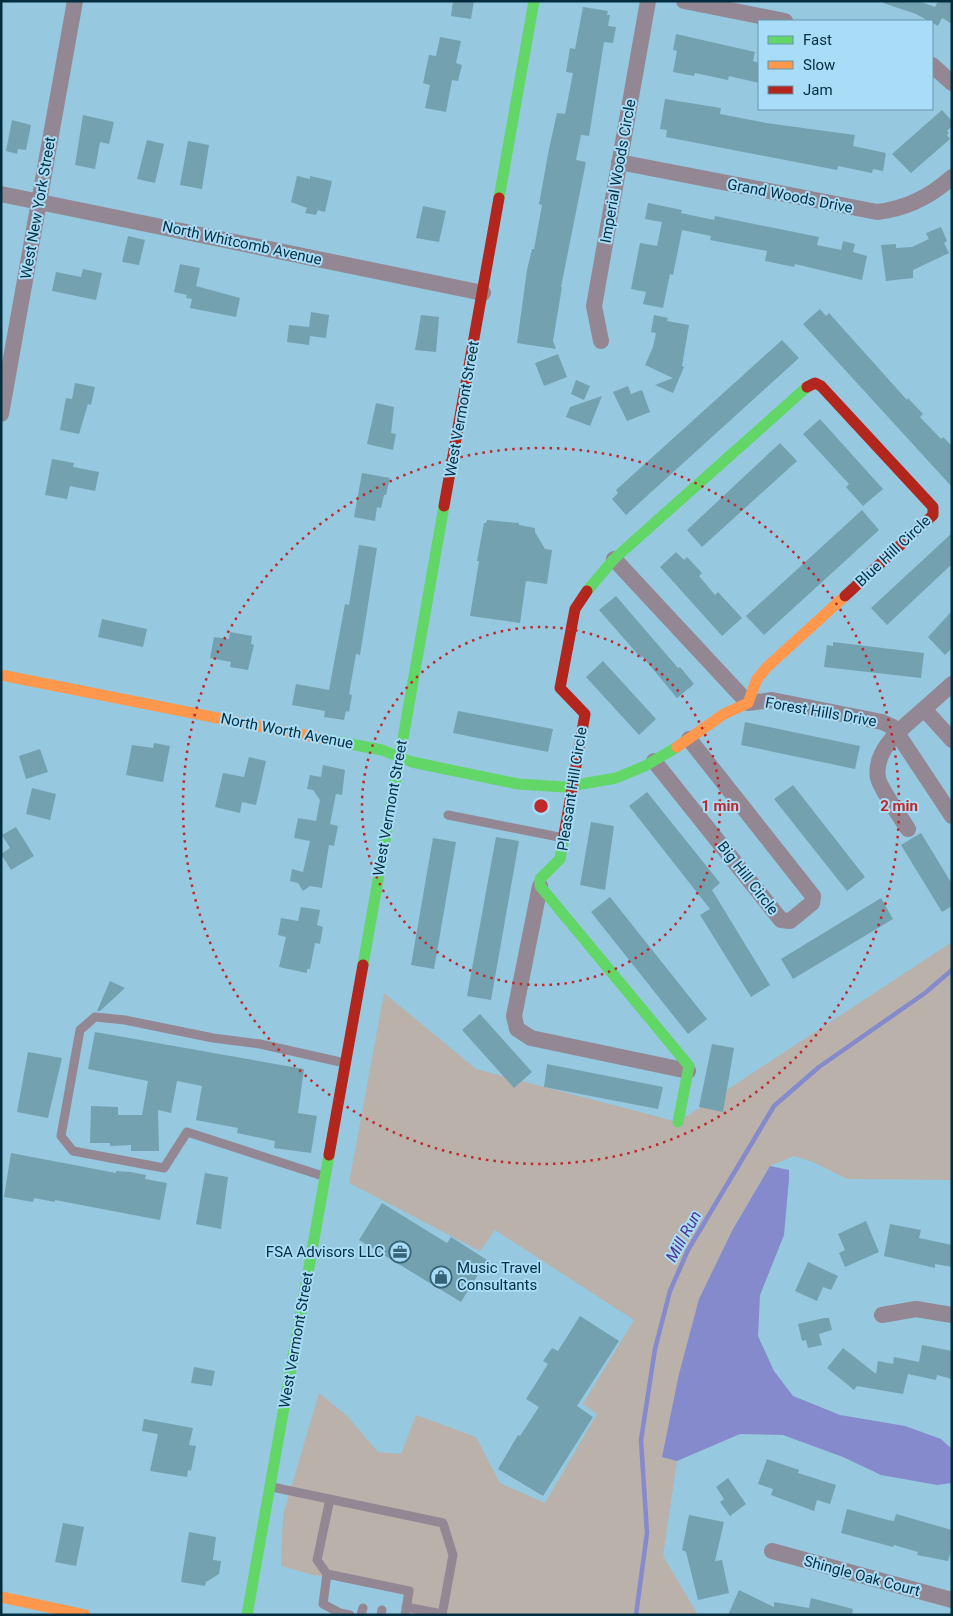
<svg xmlns="http://www.w3.org/2000/svg" width="953" height="1616" font-family="Roboto,sans-serif">
<style>
.green{fill:#bab1ab}
.water{fill:#848acc}
.lines{fill:none;stroke-linecap:round;stroke-linejoin:round}
.stream{stroke:#848acc;stroke-width:4.5}
.building{fill:#74a1af}
.lane{stroke:#928793;stroke-width:9}
.street{stroke:#928793;stroke-width:16}
.fast{stroke:#63d668;stroke-width:11}
.slow{stroke:#ff974d;stroke-width:11}
.jam{stroke:#b3261e;stroke-width:11}
.ring{fill:none;stroke:#c1282a;stroke-width:2.5;stroke-dasharray:2.5 5}
.labels{text-anchor:middle;stroke-width:4;stroke-linejoin:round;paint-order:stroke}
.street-label{font-size:15px;fill:#022d3e;stroke:#a9dcf6}
.poi-label{font-size:15px;fill:#022d3e;stroke:#a9dcf6;text-anchor:end}
.water-label{font-size:16px;font-style:italic;fill:#4d3398;stroke:#a9dcf6}
.centre{fill:#c1282a;stroke:#a9dcf6;stroke-width:2.5}
.ring-label{font-size:15px;text-anchor:middle;font-weight:bold;fill:#c1282a;stroke:#a9dcf6;stroke-width:4;stroke-linejoin:round;paint-order:stroke}
</style>
<rect width="100%" height="100%" fill="#96c8df"/>
<!-- green -->
<path class="green" d="M952,942v238l-105,-1 -34,-17 -19,-6 -24,10 -37,63 -71,228 15,4 -14,95 35,59h-288l1,-17 -17,-13 -81,-10 -32,-9 2,-51 36,-122 27,22 32,37 23,2 15,-39 60,22 24,46 45,20 52,-89 -14,-10 51,-84 -139,-90 -15,21 -131,-68 35,-190 92,76 202,53z"/>
<!-- water -->
<path class="water" d="M770,1166l19,4v9l-5,56 -24,60 -2,41 16,35 19,25 47,19 65,11 36,13 11,10v34l-15,2 -56,-10 -38,-18 -60,-22 -43,-1 -63,27 -15,-4 17,-83 20,-75 34,-70z"/>
<g class="lines">
<!-- stream -->
<path class="stream" d="M636,1615l11,-82 -6,-93 14,-91 15,-58 18,-41 86,-144 45,-39 106,-74 27,-23"/>
</g>
<!-- building -->
<path class="building" d="M453,1h21l-3,18 -20,-3z
M884,1h34l17,6 3,-6h14v23l-10,-6 -4,8 -22,-12 -33,-11z
M583,7l25,4 -1,4h3l-2,11 8,1 -3,16 -9,-1 -15,94 -8,-1 -5,25 10,2 -25,125h1l-9,54 3,8 -39,-6 10,-73 5,-21h2l8,-44 -3,-1 10,-55 8,-36 8,1 8,-41 -7,-1 4,-24 5,1z
M676,34l79,18 -2,9 6,2v20l-30,-7 -1,4 -33,-7 -1,3 -21,-4 4,-21 -4,-1z
M440,37l21,4 -5,22 6,2 -4,16 -6,-1 -6,32 -21,-4 5,-23 -7,-2 6,-28 7,1z
M665,99l56,9 -1,6 46,9 89,12 -2,11 33,7 -3,18 -10,-2 -1,4 -34,-7 -1,4 -171,-33 1,-7 -7,-1z
M942,110l10,11v5l-5,5 2,2 -2,2 3,4 -39,34 -19,-19z
M83,115l31,7 -5,22 -9,-2 -5,27 -20,-4z
M12,120l19,5 -5,25 -8,-1 -1,5 -11,-3z
M147,140l17,4 -9,39 -18,-4z
M188,141l21,4 -7,44 -22,-4z
M297,176l13,3v-3l22,5 -7,31 -7,-2 -2,5 -11,-2 2,-5 -16,-6z
M648,203l34,7 -1,3 33,7 1,-4 104,21 -2,8 24,5 2,-9 12,3 -2,8 14,4 -5,24 -67,-16 -1,3 -29,-6 2,-10 -57,-11 1,-4 -29,-6 -9,45 -3,-1 -7,34 -20,-4 3,-12 -15,-3 9,-46 17,3 5,-24 -17,-3z
M423,206l23,5 -7,31 -23,-4z
M941,227l6,14 -3,2 5,10 -36,17v8l-27,3 -5,-36 15,-1v4l16,-1 17,-8 -3,-6z
M128,236l17,4 -6,25 -17,-3z
M180,264l20,4 -4,18 44,12 -4,19 -46,-9 2,-9 -6,-1 1,-3 -13,-3z
M83,269l19,4 -6,27 -44,-9 4,-19 25,5z
M820,309l6,7 3,-3 78,87 1,-2 15,16 -3,3 21,22 2,-2 9,9v41l-149,-163z
M311,312l18,3 -3,23 -16,-2 -1,9 -22,-3 2,-17 20,2z
M421,315l18,2 -3,35 -21,-2z
M654,315l14,3 -1,3 22,4 -7,41 2,1 -11,26 -18,-8 18,-7 -28,-13 8,-18 3,-14 -5,-1z
M782,340l17,18 -173,157 -14,-16 6,-6 -2,-3z
M558,354l9,23 -23,9 -9,-23z
M576,380l14,6 -6,14 -13,-6z
M75,383l20,4 -4,18 -3,-1 -9,30 -19,-4 6,-32 6,1z
M628,386l3,8 11,-4 8,22 -23,9 -14,-29z
M602,396l-12,30 -24,-9 4,-10z
M376,403l18,4 -3,26 5,1 -3,16 -26,-6z
M820,419l63,70 -20,17 -17,-19 3,-3 -46,-50z
M780,443l17,18 -95,86 -15,-17z
M52,459l22,4 -1,4 26,5 -4,19 -25,-5 -3,13 -22,-4z
M362,473l28,5 -4,17h-2l-3,13 -4,-1 -2,14 -21,-4z
M862,510l17,20 -115,105 -18,-19z
M487,520l32,3v2l16,3v4l10,17 7,1 -5,34 -21,-3 -6,42 -50,-7 9,-55h-2l7,-38h2z
M952,533v31l-65,61 -16,-17z
M359,545l18,3 -17,107 -4,-1 -7,40 3,1 -3,17 -3,-1 -2,9 -20,-3 1,-6 -33,-6 4,-21 33,6 16,-86 4,1z
M676,552l8,8 3,-3 15,16 -3,3 16,19 3,-3 24,26 -20,18 -62,-69z
M616,596l62,72 2,-1 14,17 -17,14 -35,-42 -1,2 -42,-48z
M952,611v37l-7,7 -17,-18z
M102,619l45,10 -4,18 -45,-10z
M230,632l22,4 -1,8 3,1 -6,25 -18,-3 1,-5 -21,-4 4,-21 15,2z
M833,642l91,11 -3,25 -97,-11 3,-22 6,1z
M603,661l53,58 -17,16 -53,-58z
M458,711l95,18 -5,23 -95,-19z
M745,722l115,24 -5,23 -114,-24z
M154,743l16,3 -7,36 -37,-7 6,-30 21,3z
M40,749l8,23 -22,7 -7,-23z
M249,757l17,4 -10,44 -14,-3 -2,11 -25,-6 8,-34 21,4z
M323,765l22,5 -3,25 -6,-1 -6,30 8,2 -4,20 -5,-1 -7,43 -12,-2 -7,5 -5,-8 -8,-2 2,-12 11,3 7,-31 -16,-3 4,-20 18,3 4,-21 -7,-10 -6,-1 3,-14 11,2z
M793,785l72,92 -18,14 -73,-92z
M32,788l24,6 -6,26 -24,-6z
M647,792l73,91 -8,7 58,95 -19,12 -51,-82 10,-6 -81,-103z
M591,822l23,4 -9,64 -25,-5z
M16,827l18,29 -23,14 -10,-16 9,-6 -8,-13z
M921,833l31,51v22l-10,6 -41,-67z
M496,837l23,4 -28,159 -24,-4z
M433,838l23,4 -22,127 -23,-4z
M610,897l97,122 -19,15 -97,-122z
M881,898l12,21 -100,60 -12,-20z
M301,907l19,3 -3,15 6,2 -3,17 -5,-1 -5,26h-3v4l-28,-6 7,-30 -8,-2 3,-17 17,3z
M110,981l15,7 -25,23h-3z
M480,1014l52,58 -18,16 -52,-58z
M95,1032l209,37 -6,44 19,3 -6,37 -37,-5 1,-7 -38,-8 1,-5 -42,-8 6,-34 -25,-5 -6,32 -13,-3 1,41h-28v-6l-21,1v-3h-20l1,-37 27,1v8h24l6,-34 -60,-12z
M712,1044l22,4 -11,64 -24,-5z
M28,1052l34,6 -14,60 -31,-6z
M547,1064l116,23 -5,22 -114,-22z
M11,1153l105,20v-2l15,1 15,3 -1,4 22,4 -7,37 -105,-20v2l-21,-4 -1,4 -29,-5z
M205,1173l23,4 -7,52 -25,-5z
M382,1203l65,40 4,-6 36,23 -26,42 -102,-62z
M866,1221l13,31 -34,15 -6,-14 6,-3 -7,-16z
M890,1224l31,6 -2,8 33,7v22l-17,-3v4l-51,-12z
M808,1262l30,14 -7,14 -8,-3 -6,14 -22,-10z
M580,1316l39,25 -42,65 16,11 -50,79 -45,-27 20,-34 2,1 19,-29 -13,-8 22,-35 -5,-3 9,-13 6,3z
M824,1318h5l3,12 -13,4 3,11 -14,3 -2,-8 -4,1 -4,-17z
M922,1345l30,6v28l-15,-4 -1,5 -28,-6 -5,20 -46,-8 -3,4 -27,-22 16,-20 33,26 2,-13 15,3 1,-7 25,5z
M194,1367l21,4 -3,15 -21,-3z
M144,1419l49,9 -4,17 7,1 -5,25 -3,-1 -1,7 -37,-6 8,-37 -16,-3z
M767,1459l32,11 -1,3 38,12 -6,19 -13,-4 -3,11 -43,-16 2,-6 -15,-5z
M728,1478l18,26 -16,12 -10,-14 4,-3 -8,-12z
M847,1509l41,11 6,1 2,-7 56,16v17l-4,14 -31,-6 1,-3 -24,-7 -1,2 -52,-14z
M689,1515l35,7 -9,39 7,-1 7,33 -31,7 -12,-48 -4,-2z
M63,1523l21,4 -8,39 -21,-4z
M189,1532l27,5 -3,23 8,1 -2,13 -13,8 -1,4 -24,-4z
M739,1590l35,17v-5l35,6 2,-10 42,11 -1,6h-124z"/>
<g class="lines">
<!-- lane -->
<path class="lane" d="M448,815l116,23
M323,1176l-136,-44 -23,36 -91,-17 -12,-15 19,-106 15,-13 30,3 88,18 47,6 85,19
M272,1487l171,36 10,32 -11,60
M330,1499l-13,61 10,14 82,17 -4,24
M327,1574l-4,30 17,9 10,2
M406,1607l36,7
M361,1615l2,-7
M381,1615l1,-5"/>
<!-- street -->
<path class="street" d="M684,1l101,20
M932,65l20,18
M619,162l258,50c29,-3 53,-15 75,-35
M1,194l482,99
M601,341l-7,-35 54,-305
M1,414l74,-413
M614,559l134,144 24,-3 110,22 11,5 59,89
M952,684l-28,25 28,31
M654,761l127,159 9,1 22,-18 1,-7 -124,-157
M908,829c-7,-11 -28,-41 -30,-51 -5,-30 27,-52 46,-69
M540,886l-26,130 3,13 14,9 157,33
M882,1315l34,-6 36,6
M772,1551l180,49"/>
<!-- fast -->
<path class="fast" d="M499,198l35,-197
M587,591l27,-32 193,-172
M324,739l58,11 30,12 106,22 47,3 51,-9 29,-12 32,-19
M564,835l-4,24 -20,20v7l149,180 -11,56
M363,965l81,-459
M247,1615l82,-460"/>
<!-- slow -->
<path class="slow" d="M1,675l323,64
M677,747l47,-33 24,-11 9,-24 10,-12 78,-71
M1,1597l84,18"/>
<!-- jam -->
<path class="jam" d="M807,387l8,-4 6,3 112,121v8l-88,81
M444,506l55,-308
M564,835l21,-121 -25,-26 15,-79 12,-18
M329,1155l34,-190"/>
</g>
<!-- distance rings -->
<g class="ring">
<circle cx="541" cy="806" r="179"/>
<circle cx="541" cy="806" r="358"/>
</g>
<!-- icons -->
<defs>
<g id="office-ring" transform="scale(1.125)"><circle r="9.5" fill="#a9dcf6" stroke="#366376" stroke-width="1.5"/><path d="M-6-3h4V-5.5h4V-3h4V5H-6ZM-1-4.5V-3h2v-1.5ZM-6 0V1H6V0Z" fill="#366376"/></g>
<g id="shop-ring" transform="scale(1.125)"><circle r="9.5" fill="#a9dcf6" stroke="#366376" stroke-width="1.5"/><path d="M-5-2.5h2.3a2.7 3.5 0 0 1 5.4 0H5L5.5 6h-11ZM-1.5-2.5h3a1.5 2.3 0 0 0-3 0Z" fill="#366376"/></g>
</defs>
<g fill-rule="evenodd">
<use href="#office-ring" x="400" y="1252"/>
<use href="#shop-ring" x="441" y="1277"/>
</g>
<g class="labels">
<!-- street labels -->
<g class="street-label">
<text transform="translate(618 171) rotate(-80)" y="5">Imperial Woods Circle</text>
<text transform="translate(790 196) rotate(11)" y="5">Grand Woods Drive</text>
<text transform="translate(38 208) rotate(-80)" y="5">West New York Street</text>
<text transform="translate(242 243) rotate(12)" y="5">North Whitcomb Avenue</text>
<text transform="translate(462 409) rotate(-80)" y="5">West Vermont Street</text>
<text transform="translate(893 551) rotate(-43)" y="5">Blue Hill Circle</text>
<text transform="translate(821 712) rotate(10)" y="5">Forest Hills Drive</text>
<text transform="translate(287 731) rotate(11)" y="5">North Worth Avenue</text>
<text transform="translate(572 789) rotate(-81)" y="5">Pleasant Hill Circle</text>
<text transform="translate(390 808) rotate(-80)" y="5">West Vermont Street</text>
<text transform="translate(748 878) rotate(52)" y="5">Big Hill Circle</text>
<text transform="translate(296 1340) rotate(-80)" y="5">West Vermont Street</text>
<text transform="translate(862 1576) rotate(15)" y="5">Shingle Oak Court</text>
</g>
<!-- poi labels -->
<g class="poi-label">
<text x="384" y="1257">FSA Advisors LLC</text>
<text x="457" y="1273" text-anchor="start">Music Travel<tspan x="457" dy="17">Consultants</tspan></text>
</g>
<!-- water labels -->
<g class="water-label">
<text transform="translate(683 1236) rotate(-61)" y="6">Mill Run</text>
</g>
</g>
<circle cx="541" cy="806" r="8" class="centre"/>
<g class="ring-label">
<text x="720" y="811">1 min</text>
<text x="899" y="811">2 min</text>
</g>
<!-- border -->
<rect width="953" height="1616" fill="none" stroke="#022d3e" stroke-width="5"/>
<!-- legend -->
<rect x="758" y="20" width="175" height="90" fill="#a9dcf6" stroke="#6696ac"/>
<rect x="768" y="36" width="25" height="8" fill="#63d668" stroke="#6696ac"/>
<text x="803" y="45" font-size="15" fill="#022d3e">Fast</text>
<rect x="768" y="61" width="25" height="8" fill="#ff974d" stroke="#6696ac"/>
<text x="803" y="70" font-size="15" fill="#022d3e">Slow</text>
<rect x="768" y="86" width="25" height="8" fill="#b3261e" stroke="#6696ac"/>
<text x="803" y="95" font-size="15" fill="#022d3e">Jam</text>
</svg>
